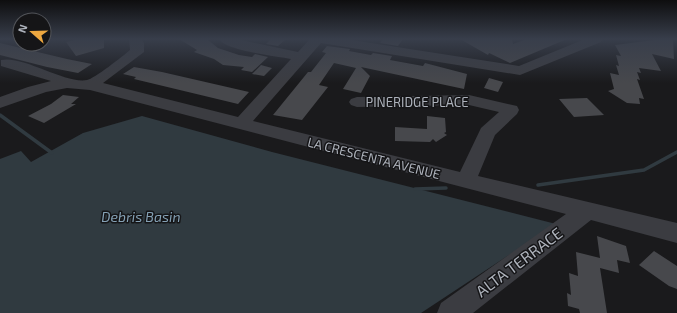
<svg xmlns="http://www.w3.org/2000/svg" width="677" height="313" font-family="'Exo 2',sans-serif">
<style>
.water{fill:#303a40}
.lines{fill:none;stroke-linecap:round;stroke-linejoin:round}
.stream{stroke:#303a40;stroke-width:3.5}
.building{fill:#47484c}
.minor{fill:#3b3c41;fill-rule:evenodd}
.labels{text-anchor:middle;stroke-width:3;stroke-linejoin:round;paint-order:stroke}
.street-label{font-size:13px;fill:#adb2bb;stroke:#151517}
.water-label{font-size:14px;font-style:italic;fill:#85a1b5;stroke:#151517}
.near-street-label{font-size:16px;fill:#adb2bb;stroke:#151517}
</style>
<rect width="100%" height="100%" fill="#1a1a1c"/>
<!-- water -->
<path class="water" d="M142,116l130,36 284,72 -135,89h-421v-154l21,-8 10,11 52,-29z"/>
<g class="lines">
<!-- stream -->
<path class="stream" d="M0,115l52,38
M538,185l106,-15 33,-18
M415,189l31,-1"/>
</g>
<!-- building -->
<path class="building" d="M78,39h26v9l-28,8 -10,-14z
M179,39h28l11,9 21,7 13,2 3,-3 13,3 -16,15 -11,-2 3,-3 -21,-2 -9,-6 -20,-7 3,-2z
M271,39h15l-8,7 -12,-2z
M383,39h20l-5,7 -18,-3z
M460,39h52l1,5 14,-5h40l-57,24 -21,-10 -1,2z
M662,39h11l1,20 -22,-5 9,17 -22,-3 2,5 -4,-1 3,8 -3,-1 7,20 -5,-1 1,6 -13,-1 -19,-12 6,-2 -4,-16 9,2 -3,-10 3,1 -3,-11 5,1 -6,-11z
M0,43l67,16 25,5 -14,9 -31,-6 -47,-12z
M327,46l23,3 -1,2 22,4 2,-2 19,3 -2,4 33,6 2,-3 42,11 -3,15 -103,-22 9,9 -9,17 -18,-4 13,-21 -22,-5 -15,22 9,2 -26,33 -29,-5 35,-43h3l15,-19 -4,-1z
M261,65l11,3 -8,8 -12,-2z
M134,67l28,5 87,20 -11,12 -104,-25 2,-2 -13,-3z
M489,78l14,4 -5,10 -14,-4z
M63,95l16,2 -8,7h5l-32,19 -16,-7 23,-12z
M587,98l17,17 -30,2 -15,-18z
M427,116l18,2 1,14 -2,1 3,2 -11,7 -3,-3 -3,3 -35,-1v-14l32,2z
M597,236l29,10 4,17 -13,-3 2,13 -19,-5 7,45h-27l-1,-4 -11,-3 -1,-13 4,2 -2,-22 9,3 -2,-24 24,6z
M654,251l23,15v23l-8,-3 -30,-21z"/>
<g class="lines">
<!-- minor -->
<path class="minor" d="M129,39h12l3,4v9l-41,31 135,34 53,-58c-14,-3 -65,-8 -72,-20h17l62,13 12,-13h35l174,27 66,-27h17l-1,3 -81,33 -199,-32 -68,78 207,51 21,-44 18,-16 -30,-7 -112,2 -6,-2 -2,-3 2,-3 6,-2 112,-2 48,11 2,4 -2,4 -22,21 -17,41 199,47v20l-86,-23 -118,93h-36l4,-10 125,-89 -476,-124 -23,-2 -21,4 -46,16v-11l28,-10 23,-6 -50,-15v-6c22,-5 64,24 86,20 7,-1 36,-24 43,-30z"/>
</g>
<!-- sky -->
<linearGradient id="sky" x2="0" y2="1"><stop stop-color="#0e0e0f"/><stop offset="0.47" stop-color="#383e4b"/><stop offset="1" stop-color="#383e4b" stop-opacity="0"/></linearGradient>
<rect width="677" height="83" fill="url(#sky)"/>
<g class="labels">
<!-- street labels -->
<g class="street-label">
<text x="417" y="107">PINERIDGE PLACE</text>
<text transform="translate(374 158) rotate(14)" y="5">LA CRESCENTA AVENUE</text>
</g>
<!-- water labels -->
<g class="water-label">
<text x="141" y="222">Debris Basin</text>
</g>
<!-- near-street labels -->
<g class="near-street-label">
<text transform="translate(519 262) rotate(-37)" y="6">ALTA TERRACE</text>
</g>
</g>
<!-- north arrow -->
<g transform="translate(32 32) rotate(290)"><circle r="19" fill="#151517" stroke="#525459"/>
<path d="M0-3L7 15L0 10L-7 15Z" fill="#eea840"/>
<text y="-6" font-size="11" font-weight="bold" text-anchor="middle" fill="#adb2bb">N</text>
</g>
</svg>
